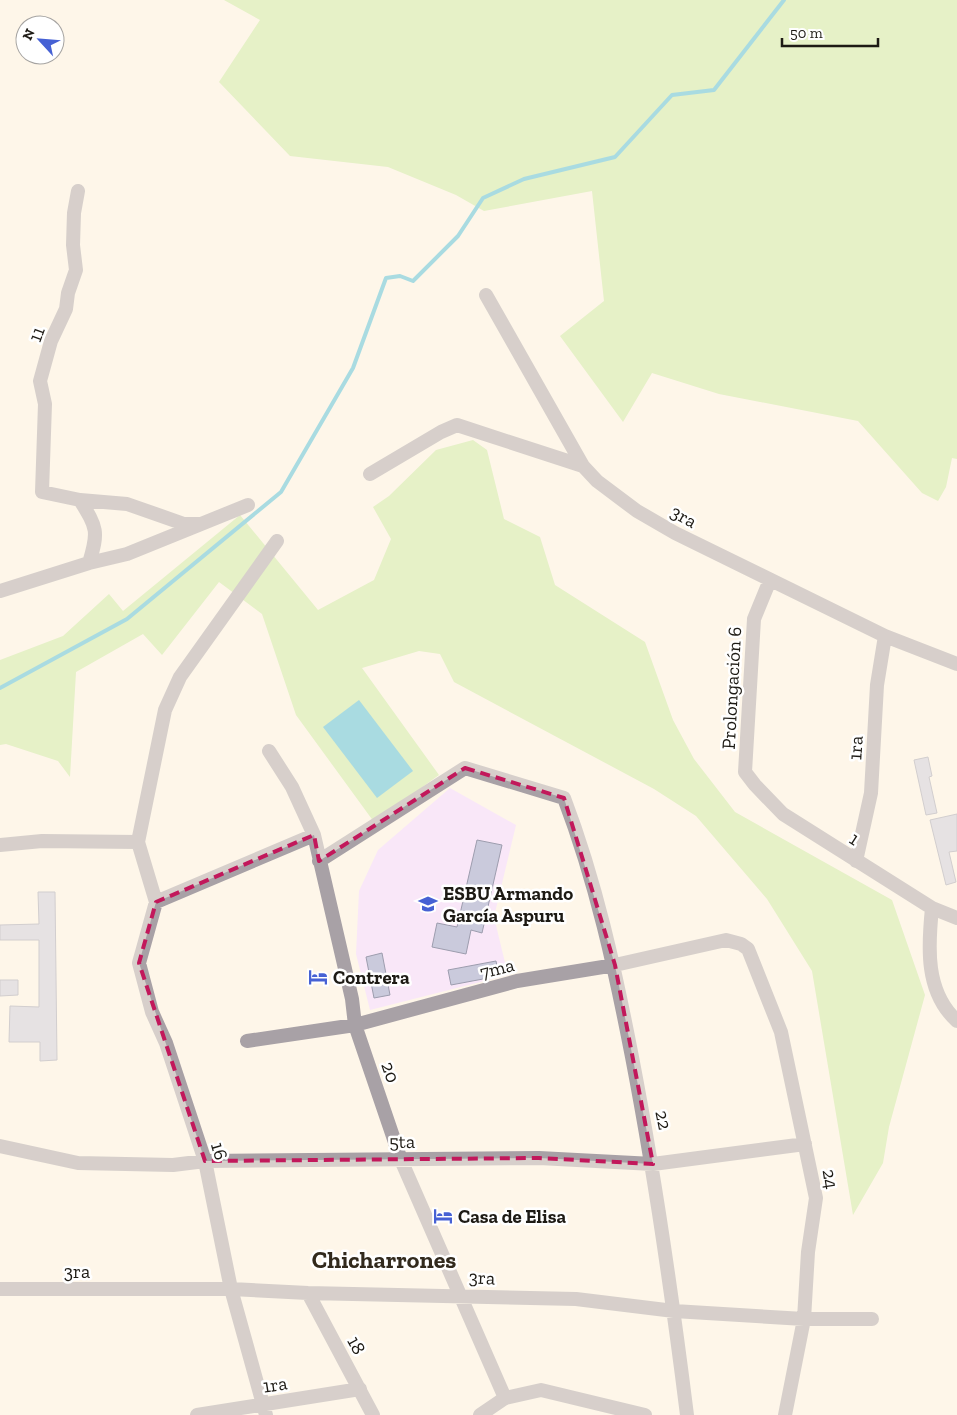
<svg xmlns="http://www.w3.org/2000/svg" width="957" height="1415" font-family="'Zilla Slab',serif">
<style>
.education{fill:#f9e7f8}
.green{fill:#c9ea9e}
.water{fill:#43bbd8}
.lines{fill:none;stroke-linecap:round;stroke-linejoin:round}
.stream{stroke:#43bbd8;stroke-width:4}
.building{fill:#cacadc;stroke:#9d9dae}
.minor{stroke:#a8a1a6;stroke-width:14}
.tertiary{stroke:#a8a1a6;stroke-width:14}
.marked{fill:none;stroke:#c2185b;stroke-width:4;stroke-dasharray:10 6;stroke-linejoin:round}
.labels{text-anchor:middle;stroke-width:5;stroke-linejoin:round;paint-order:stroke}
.street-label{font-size:19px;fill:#1d1a14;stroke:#fff}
.poi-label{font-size:19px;font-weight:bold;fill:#1d1a14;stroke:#fff;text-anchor:start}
.district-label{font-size:24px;font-weight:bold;fill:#322a1d;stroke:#fff}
</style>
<rect width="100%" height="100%" fill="#fef6e9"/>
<!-- education -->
<path class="education" d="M450,788l66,37 -22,92 14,58 -138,35 -14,-56 3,-63 19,-41z"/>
<!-- green -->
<path class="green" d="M224,0h733v459l-5,-1 -6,29 -8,14 -16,-8 -64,-72 -139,-27 -67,-21 -29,49 -63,-86 44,-35 -12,-110 -108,20 -28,-16 -68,-28 -98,-11 -71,-74 41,-62z
M473,440l14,10 17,69 36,18 15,48 90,57 28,78 21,39 41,53 157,88 33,95 -36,132 -6,36 -30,52 -41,-244 -45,-72 -71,-83 -42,-27 -200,-107 -14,-28 -21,-3 -57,17 77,107 -65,47 -78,-107 -34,-101 -43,-32 -57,73 -19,-21 -67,38 -6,105 -12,-16 -52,-17 -6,1v-85l63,-24 46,-42 14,17 117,-96 78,95 56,-30 17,-41 -18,-32 16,-11 47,-46z"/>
<!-- water -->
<path class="water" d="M359,700l54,71 -36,27 -54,-71z"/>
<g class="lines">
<!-- stream -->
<path class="stream" d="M0,688l127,-69 154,-127 72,-124 33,-90 14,-2 13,5 45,-45 25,-38 41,-19 91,-22 57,-62 42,-5 70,-90"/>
</g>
<!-- building -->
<path class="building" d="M928,757l4,19 -3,1 8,36 -11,2 -12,-55z
M957,814v37l-8,1 7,30 -10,3 -16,-65z
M477,840l25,5 -20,88 -11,-3 -5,24 -34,-7 5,-24 20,4z
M38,892h17l2,168 -17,1v-19h-31l1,-36 29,1v-67h-39v-15l39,-1z
M382,953l8,42 -16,3 -8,-41z
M496,961l3,15 -48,9 -3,-15z
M0,980h18v15l-18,1z"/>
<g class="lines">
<!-- minor -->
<path class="minor" d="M78,191l-4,22 -1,32 3,25 -8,23 -2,16 -15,32 -11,40 5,23 -3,88 38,8 47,4 57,20h17
M486,295l97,171 14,15 40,30 38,22 210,103 72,28
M370,474l71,-42 16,-7 126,41
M89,563l38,-9 121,-49
M770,580l-16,39 -9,153 10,13 28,29 149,94 25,10
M0,591l89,-28c10,-32 8,-35 -9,-63
M269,751l23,36 22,48 38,164 3,26 46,135 104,238
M0,845l42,-4 96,1
M319,861l146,-93 99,30c32,84 51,171 68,259 23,119 40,238 55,358
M856,861l15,-68 6,-108 8,-49
M156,902l-17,61 13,49 14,31 39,118 26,128 35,126
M156,902l-18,-60 27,-132 15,-33 97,-136
M156,902l158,-67
M932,908c-4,39 -7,84 25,113
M247,1041l108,-16 162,-44 98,-16 111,-25 15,4 7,5 33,83 35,166 -8,54 -4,67 -19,96
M0,1146l78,17 95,2 32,-4 334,-3 114,6 152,-20
M0,1289h231l77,4 268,6 98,12 130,8h68
M308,1293l65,122
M197,1415l163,-26"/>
<!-- tertiary -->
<path class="tertiary" d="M480,1415l25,-17 36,-8 104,25"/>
</g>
<!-- marked area -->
<path d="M0 0H957V1415H0ZM465,768l99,30 51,167 38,199 -114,-6 -334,3 -66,-198 17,-61 158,-67 5,26z" fill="#fef6e9" fill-opacity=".55" fill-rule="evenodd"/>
<path class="marked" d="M465,768l99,30 51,167 38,199 -114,-6 -334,3 -66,-198 17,-61 158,-67 5,26z"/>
<!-- icons -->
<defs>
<g id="school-bare" transform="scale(1.5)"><path d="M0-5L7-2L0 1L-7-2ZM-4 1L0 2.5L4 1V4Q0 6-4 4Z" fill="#4661d4" stroke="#fff" stroke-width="2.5" paint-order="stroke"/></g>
<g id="hotel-bare" transform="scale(1.5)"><path d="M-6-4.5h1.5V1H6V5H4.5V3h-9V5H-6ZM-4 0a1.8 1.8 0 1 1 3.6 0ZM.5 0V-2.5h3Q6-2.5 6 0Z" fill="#4661d4" stroke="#fff" stroke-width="2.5" paint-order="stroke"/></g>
</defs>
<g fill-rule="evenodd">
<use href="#school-bare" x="428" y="904"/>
<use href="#hotel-bare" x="318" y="977"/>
<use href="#hotel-bare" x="443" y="1216"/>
</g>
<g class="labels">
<!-- street labels -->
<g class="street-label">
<text transform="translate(36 334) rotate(-70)" y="7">11</text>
<text transform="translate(684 516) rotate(29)" y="7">3ra</text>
<text transform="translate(731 688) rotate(-87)" y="7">Prolongación 6</text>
<text transform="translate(855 748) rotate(-87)" y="7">1ra</text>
<text transform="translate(855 838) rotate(33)" y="7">1</text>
<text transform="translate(497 968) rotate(-14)" y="7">7ma</text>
<text transform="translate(391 1072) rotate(71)" y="7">20</text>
<text transform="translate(664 1120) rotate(79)" y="7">22</text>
<text transform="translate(402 1141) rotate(-1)" y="7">5ta</text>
<text transform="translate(220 1151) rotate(74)" y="7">16</text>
<text transform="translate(831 1179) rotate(81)" y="7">24</text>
<text x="77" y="1278">3ra</text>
<text transform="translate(482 1277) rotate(2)" y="7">3ra</text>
<text transform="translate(357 1345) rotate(61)" y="7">18</text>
<text transform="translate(275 1384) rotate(-9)" y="7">1ra</text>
</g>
<!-- poi labels -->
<g class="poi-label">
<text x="443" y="900">ESBU Armando<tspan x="443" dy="22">García Aspuru</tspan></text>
<text x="333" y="984">Contrera</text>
<text x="458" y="1223">Casa de Elisa</text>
</g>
<!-- district labels -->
<g class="district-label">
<text x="384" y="1268">Chicharrones</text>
</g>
</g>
<!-- north arrow -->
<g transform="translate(40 40) rotate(296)"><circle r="24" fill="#ffffff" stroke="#a5a3a1"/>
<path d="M0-4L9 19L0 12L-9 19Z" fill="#4661d4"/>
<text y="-8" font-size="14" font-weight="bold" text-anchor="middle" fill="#1d1a14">N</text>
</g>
<!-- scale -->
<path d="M782 38v8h96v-8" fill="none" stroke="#1d1a14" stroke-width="2.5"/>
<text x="790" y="38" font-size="15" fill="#1d1a14" stroke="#ffffff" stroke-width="4" paint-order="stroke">50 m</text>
</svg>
